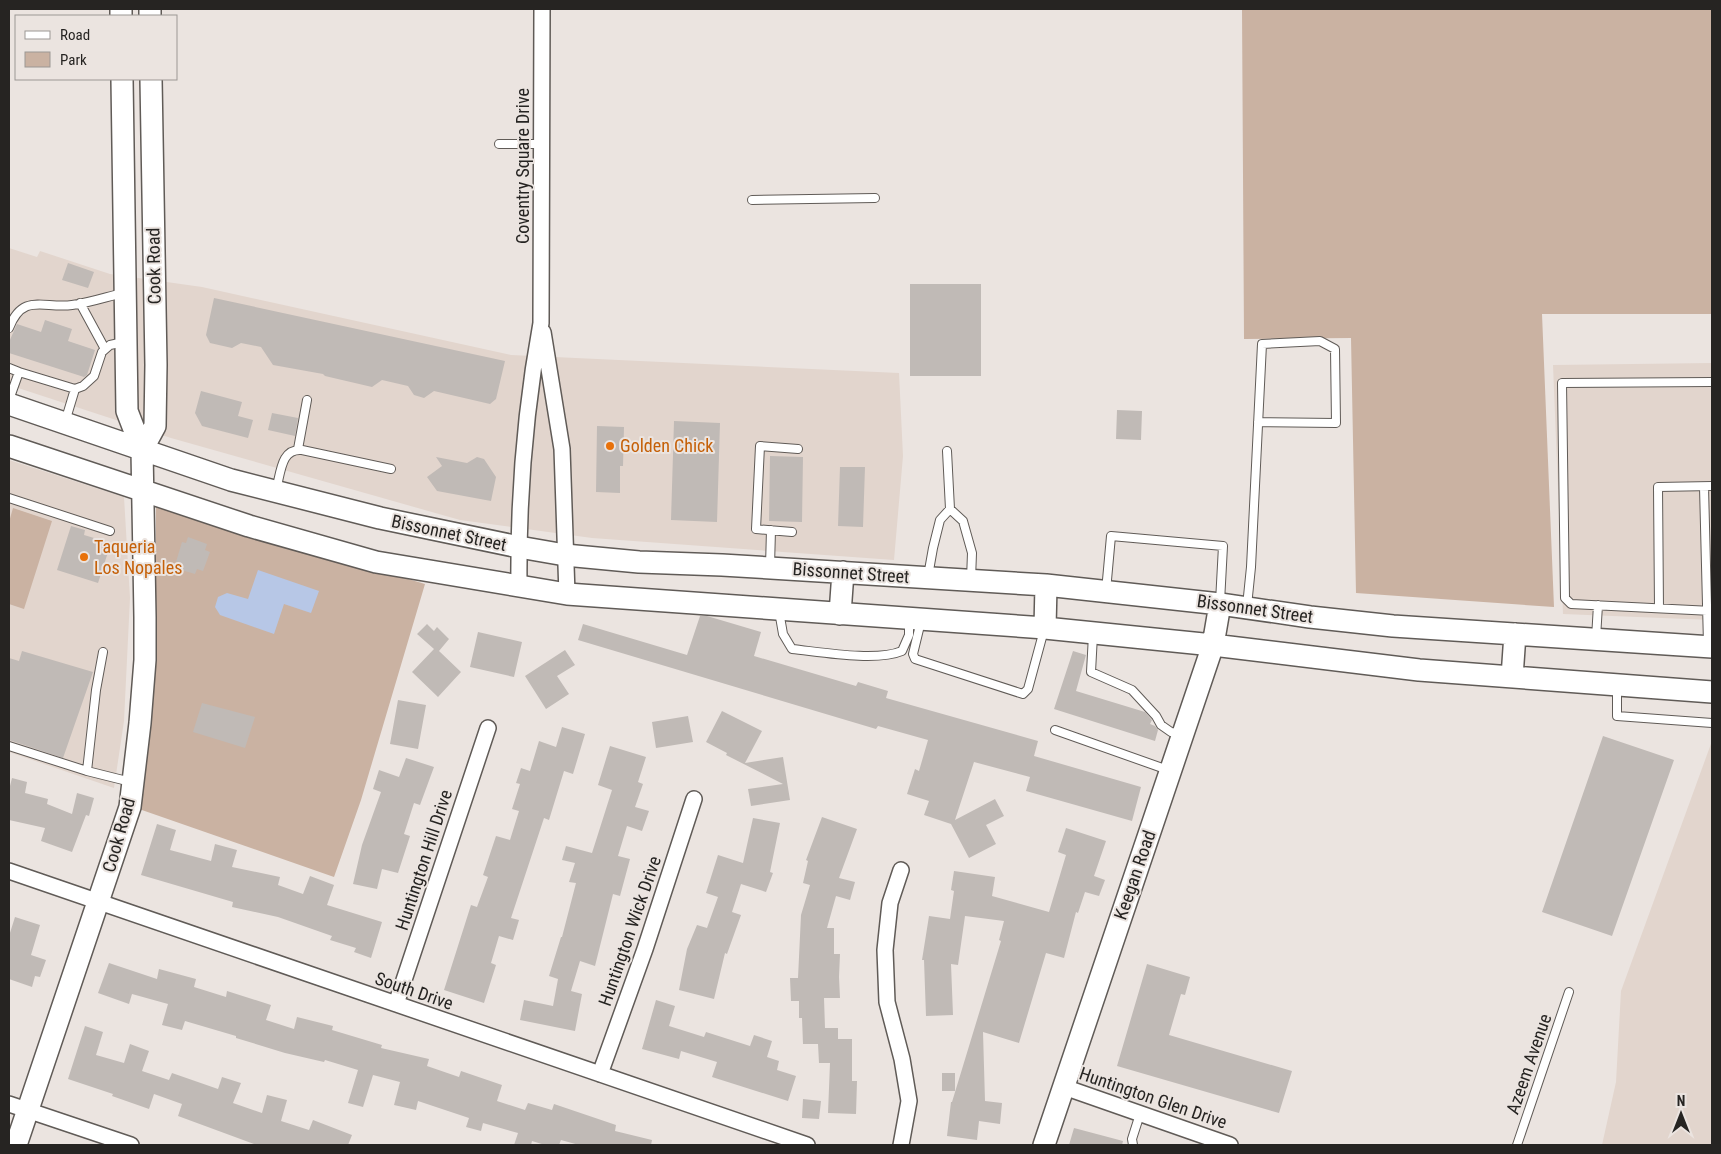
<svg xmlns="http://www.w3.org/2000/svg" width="1721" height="1154" font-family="'Roboto Condensed',sans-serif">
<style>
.built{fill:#e2d5cd}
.green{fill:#cab2a2}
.water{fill:#b7c7e6}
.building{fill:#c0bab6}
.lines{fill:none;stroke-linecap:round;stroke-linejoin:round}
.lane-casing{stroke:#605b57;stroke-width:10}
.street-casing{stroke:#605b57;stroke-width:18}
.secondary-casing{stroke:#605b57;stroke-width:24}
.lane{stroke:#fff;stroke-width:8}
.street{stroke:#fff;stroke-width:15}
.secondary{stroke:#fff;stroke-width:21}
.food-dot{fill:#e8710a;stroke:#ebe4e0;stroke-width:2}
.labels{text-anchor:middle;stroke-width:4;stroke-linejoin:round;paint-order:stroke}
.street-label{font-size:18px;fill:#262422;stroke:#ebe4e0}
.food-label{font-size:18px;fill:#c56008;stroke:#ebe4e0;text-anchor:start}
</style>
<rect width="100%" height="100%" fill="#ebe4e0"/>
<!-- built -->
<path class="built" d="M9,248l28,9 3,-6 70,23 92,13 309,68 388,18 4,83 -9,104 -302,-22 -132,-18 -289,-82 -162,-53z
M1712,363v257l-149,-6 -10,-249z
M9,460l115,37 6,101 -6,123 -10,67 -105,-36z
M1712,741v404h-110l14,-63 5,-91z"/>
<!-- green -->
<path class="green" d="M1242,9h470v305h-170l12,293 -198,-14 -5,-255 -107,1z
M156,505l269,79 -64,216 -27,77 -195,-68 12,-82 5,-183z
M13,508l39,13 -28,88 -15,-5v-82z"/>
<!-- water -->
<path class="water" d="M258,570l61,21 -8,22 -27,-9 -10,30 -54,-19 -5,-8 3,-10 9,-4 21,6z"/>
<!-- building -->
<path class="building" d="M68,263l26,9 -6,16 -26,-8z
M910,284h71v92h-71z
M214,298l291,63 -9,38 -6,5 -56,-13 -10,7 -10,-3 -6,-9 -26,-6 -10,7 -47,-11 -2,-2 -50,-9 -12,-18 -20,-4 -9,5 -22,-5 -4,-8z
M45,320l27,9 -4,12 27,9 -8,25 -3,2 -75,-24v-11l8,-18 24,8z
M201,391l41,11 -4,14 15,4 -5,18 -46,-12 -7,-13z
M1117,410l25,1 -1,29 -25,-1z
M272,413l26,5 -3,18 -27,-6z
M674,421l46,2 -3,99 -46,-2z
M597,426l27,1 -1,39h-3v27l-24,-1z
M770,456l33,1 -1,65 -33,-1z
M436,457l31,6 10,-6 7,2 12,18 -5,24 -54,-10 -10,-14 15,-11z
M840,467h25l-2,60 -25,-1z
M71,526l14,4 -1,5 27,8 -13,40 -41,-13z
M188,537l19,7 -2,6 5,2 -7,19 -6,-2 -2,5 -17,-5 2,-6 -4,-1 6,-20 4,1z
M700,616h7l54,16 -7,24 102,30 2,-4 30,9 -2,7 152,43 -4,15 107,31 -9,34 -106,-30 4,-14 -56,-15 -19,58 40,-21 9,17 -18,9 10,19 -27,14 -18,-34 -27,-9 5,-14 -22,-7 8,-25 4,2 9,-31 -50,-14 -2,3 -298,-89 5,-16 104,31z
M427,624l7,7 3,-4 12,12 -10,12 22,21 -23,25 -26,-25 22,-23 -17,-15z
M478,632l44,10 -8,35 -44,-10z
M565,650l10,15 -18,11 12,18 -23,15 -21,-33z
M22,651l71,21 -30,86 -54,-18v-82l10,3z
M1073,651l13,4 -10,36 69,21 7,8 -2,4 5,2 3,4 -3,11 -101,-32z
M398,700l28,5 -8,44 -28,-5z
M202,703l53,14 -10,31 -52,-16z
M722,711l40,20 -17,32 38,-6 7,43 -39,6 -3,-17 35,-5 -57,-29 1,-2 -21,-11z
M688,716l5,26 -37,6 -4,-26z
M562,727l23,7 -12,40 -9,-3 -15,49 -5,-2 -33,100 8,2 -6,20 -14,-4 -8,27 5,2 -12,38 -40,-13 27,-85 6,2 11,-30 -5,-2 13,-39 14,4 9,-29 -7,-2 8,-25 -4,-1 5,-15 9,3 9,-30 17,6z
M1603,736l71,24 -62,176 -70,-24z
M610,746l36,11 -8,25 5,2 -8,23 14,4 -7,20 -15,-5 -9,30 12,3 -10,37 -7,-2 -18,72 -15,-5 -9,30 11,3 -7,37 -55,-11 4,-20 29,6 5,-27 -9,-3 12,-39h1l14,-54 -7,-1 6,-19 -13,-3 4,-14 26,7 20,-63 -14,-5z
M406,758l28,9 -14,38 -6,-2 -10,31 6,2 -12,37 -16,-4 -5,20 -24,-5 9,-39 19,-53 -8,-3 6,-19 20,7z
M12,778l15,4 -2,11 23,6 -1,5 25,10 5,-21 17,5 -5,18 -3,-1 -14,37 -31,-11 4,-13 -36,-8v-30z
M822,817l35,12 -18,49 16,4 -5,18 -14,-4 -9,32h7v26h6l-1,23 1,21h-16l1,30h13v11h14v42h5l-1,33 -28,-1 2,-50h-11l-1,-19h-15l-1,-26h-3v-17h-8l-1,-23h8l3,-63 9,-30 -7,-2 5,-22 -2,-1z
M753,818l27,5 -10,49 3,1 -7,19 -25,-8 -9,28 9,3 -14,39 -2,-1 -11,46 -35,-9 8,-41 10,-24 10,3 11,-31 -12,-4 12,-38 25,8z
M157,824l19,6 -6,20 41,11 4,-17 22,6 -5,17 48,10 -2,8 25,9 7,-18 24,9 -7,20 55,17 -11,36 -17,-6 2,-4 -26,-8 2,-4 -54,-19 -46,-10 1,-5 -92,-27z
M1066,828l40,13 -12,35 11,4 -6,16 -14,-4 -7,21 -2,-1 -12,46 -18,-5 -27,90 -36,-11 2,69 17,2 -2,21 -21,-3 -2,19 -30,-4 4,-34h1l49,-161 -2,-1 5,-19 -39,-5 -7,49 -7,-1 2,51 -27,1 -2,-56h-2l7,-44 21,3 4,-28 -3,-1 3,-19 41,6 -3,19 57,16 17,-57 -8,-3z
M15,917l25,8 -9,30 15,5 -6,17 -5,-1 -3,11 -23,-8v-43z
M109,963l48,16 2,-10 37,10 -2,8 32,10 1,-6 44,14 -5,15 28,9 3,-12 36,9 -1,4 50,15 -1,3 48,11 -2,7 32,11 2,-6 41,14 -5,16 28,9 3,-7 24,7 2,-6 62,21 -1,6 37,9 -1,5h-72l-18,-5 -2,5h-14l-13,-4 -1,4h-17l4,-12 -35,-10 -2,8 -15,-4 3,-9 -51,-17 -2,9 -22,-5 6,-23 -27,-7 -10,32 -15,-4 10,-33 -33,-10 -1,2 -39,-9 -49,-15v-2l-51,-15 -3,9 -20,-5 6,-21 -36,-10 -3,10 -31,-11z
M1147,964l43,13 -5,18 -4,-1 -12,41 123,36 -13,42 -162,-47z
M656,1000l19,6 -6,20 35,11 2,-5 44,14 4,-11 18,6 -5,16 12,4 -2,9 19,6 -8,25 -76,-24 5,-15 -36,-11 -2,8 -37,-10z
M85,1026l18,6 -7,23 28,8 6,-19 19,7 -7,20 27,9 3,-7 46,16 4,-12 19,6 -8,20 29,10 5,-18 20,5 -6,21 28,9 4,-10 39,15 -4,10h-91l-79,-29 4,-12 -28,-10 -5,15 -37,-13 1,-2 -45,-15z
M942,1073h13v18h-13z
M803,1099l18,2 -2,18 -17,-1z
M1074,1128l49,13 -1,4h-53z"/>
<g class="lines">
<!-- lane casing -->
<g class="lane-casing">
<path id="lane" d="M499,144h43
M752,200l123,-2
M80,303l25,46
M9,328c14,-36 35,-19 63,-23 17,-2 34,-8 51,-12
M9,368l10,4
M1712,382l-150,1 3,215 6,6 141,7
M75,389l8,-3 11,-10 8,-24 8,-7 14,-3
M9,400l10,-28 56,17 -10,33
M298,449l9,-49
M947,451l3,58
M1704,487l4,157
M276,490c5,-18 5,-42 26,-40l89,19
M9,498l101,33
M792,532l-36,-3 4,-83 38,3
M770,566l1,-36
M928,576l5,-28 7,-28 10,-11 13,12 9,32 -1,26
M1106,591l5,-55 112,10 -3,56
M1247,606l4,-39 11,-223 58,-3 15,8 1,74 -78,-1
M1659,608l-1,-121 54,-1
M779,611l4,23 9,15c29,3 84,13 110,2l7,-16v-16
M921,621l-8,33 2,5 108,35 5,-5 16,-59
M1093,635l-2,37 41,18 24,26 5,9 10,7 10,2
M1596,638l2,-33
M103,652l-7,38 -9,81 44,11
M1617,686v30l95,7
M1055,730l113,40
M9,746l78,25
M1133,1145l-1,-6 8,-25
M1517,1145l52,-153"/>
</g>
<!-- street casing -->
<g class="street-casing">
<path id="street" d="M543,332l19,117 5,145
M519,587c-1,-89 6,-177 22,-264l1,-314
M9,871l798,274
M396,1004l92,-276
M600,1074l45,-125 49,-150
M1064,1087l166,58
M9,1104l122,41
M901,1145l8,-44 -7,-42 -15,-57 -2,-52 5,-47 11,-33"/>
</g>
<!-- secondary casing -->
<g class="secondary-casing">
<path id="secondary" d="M121,9v7
M150,9v7
M9,404l222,76 149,38 139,29 46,8 74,7 83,3 324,20 174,19 90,13 83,9 319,21
M9,446l240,80 127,36 191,32 478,34 168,17 206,25 293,22
M142,450l13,-24 1,-61 -5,-286
M840,614l3,-42
M1045,628l1,-43
M1512,677l3,-43
M16,1145l114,-338 10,-84 5,-63v-43l-3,-167 -15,-39 -5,-332
M1044,1145l169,-500 7,-41"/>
</g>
<!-- lane -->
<use href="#lane" class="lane"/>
<!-- street -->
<use href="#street" class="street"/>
<!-- secondary -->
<use href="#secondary" class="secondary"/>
</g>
<!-- markers -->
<g class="food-dot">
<circle cx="610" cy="446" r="5"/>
<circle cx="84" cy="557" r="5"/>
</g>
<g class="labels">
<!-- street labels -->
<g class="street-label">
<text transform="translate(523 166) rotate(-90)" y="6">Coventry Square Drive</text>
<text transform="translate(154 266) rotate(-91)" y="6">Cook Road</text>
<text transform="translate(449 533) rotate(12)" y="6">Bissonnet Street</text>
<text transform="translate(851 573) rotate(4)" y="6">Bissonnet Street</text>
<text transform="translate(1255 609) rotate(8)" y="6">Bissonnet Street</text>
<text transform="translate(119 835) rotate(-74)" y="6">Cook Road</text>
<text transform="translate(424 860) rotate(-72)" y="6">Huntington Hill Drive</text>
<text transform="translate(1135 875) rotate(-71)" y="6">Keegan Road</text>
<text transform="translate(630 931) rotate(-71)" y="6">Huntington Wick Drive</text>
<text transform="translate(414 991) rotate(19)" y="6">South Drive</text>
<text transform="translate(1529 1064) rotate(-71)" y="6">Azeem Avenue</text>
<text transform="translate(1153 1098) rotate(19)" y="6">Huntington Glen Drive</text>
</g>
<!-- food labels -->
<g class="food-label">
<text x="620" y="452">Golden Chick</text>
<text x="94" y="553">Taqueria<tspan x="94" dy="21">Los Nopales</tspan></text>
</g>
</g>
<!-- border -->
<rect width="1721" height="1154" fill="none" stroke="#262422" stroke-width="20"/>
<!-- legend -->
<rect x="15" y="15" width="162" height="65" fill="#ebe4e0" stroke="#9c9794"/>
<rect x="25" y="31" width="25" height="8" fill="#ffffff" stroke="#9c9794"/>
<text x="60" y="40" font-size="15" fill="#262422">Road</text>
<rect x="25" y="52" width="25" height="15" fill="#cab2a2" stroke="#9c9794"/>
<text x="60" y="65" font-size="15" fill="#262422">Park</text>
<!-- north arrow -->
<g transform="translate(1681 1114)" stroke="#ebe4e0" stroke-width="4" paint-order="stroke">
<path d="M0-4L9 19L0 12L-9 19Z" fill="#262422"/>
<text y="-8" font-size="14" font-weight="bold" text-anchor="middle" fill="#262422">N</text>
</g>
</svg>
